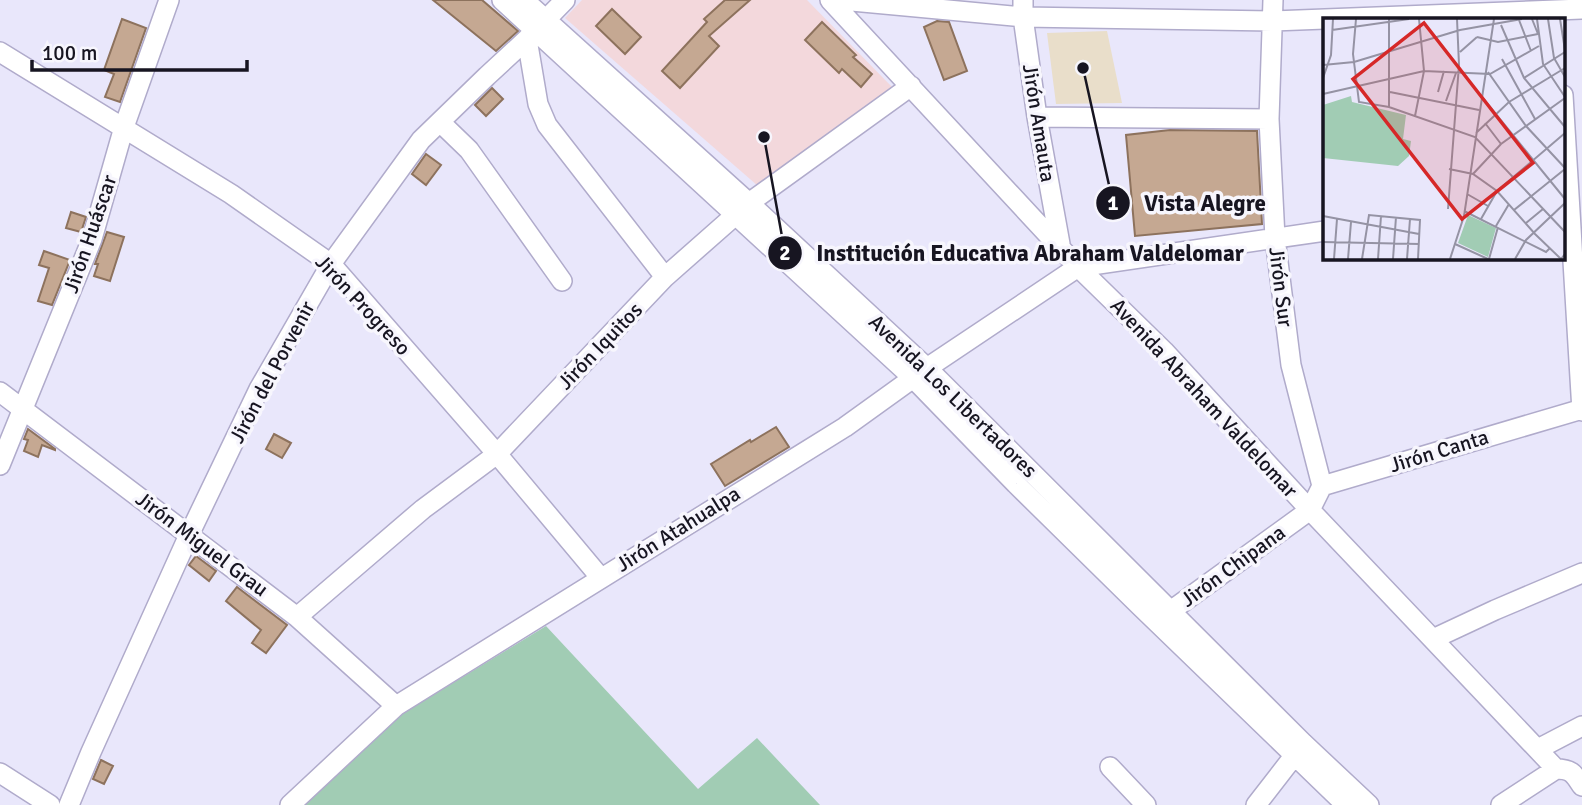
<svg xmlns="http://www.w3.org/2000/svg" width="1582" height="805" font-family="Signika,sans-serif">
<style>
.education{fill:#f3d8dc}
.medical{fill:#e9deca}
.pitch{fill:#a1ccb4}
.building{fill:#c5a892;stroke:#8d725d;stroke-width:2}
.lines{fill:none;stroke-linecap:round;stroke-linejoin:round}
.minor-casing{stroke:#b0abcb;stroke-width:22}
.minor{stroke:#fff;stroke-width:19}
.labels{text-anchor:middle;stroke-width:7;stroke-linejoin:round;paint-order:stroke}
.street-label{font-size:21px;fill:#171521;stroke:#f7f6fd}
.inset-road{fill:none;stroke:#9593a4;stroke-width:2}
.view{fill:#d62828;fill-opacity:0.15;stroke:#d62828;stroke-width:3.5}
.inset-edge{fill:none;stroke:#171521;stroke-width:3.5}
.leader{fill:none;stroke:#171521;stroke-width:2.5}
.callout-dot{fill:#171521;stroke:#f7f6fd;stroke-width:2.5}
.mark-label{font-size:21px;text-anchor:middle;font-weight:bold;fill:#fff}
.callout-label{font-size:23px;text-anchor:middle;font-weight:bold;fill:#171521;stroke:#f7f6fd;stroke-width:7;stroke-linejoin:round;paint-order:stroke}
</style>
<rect width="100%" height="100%" fill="#e9e7fb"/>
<!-- education -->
<path class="education" d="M582,0h225l86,88 -135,98 -193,-168z"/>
<!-- medical -->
<path class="medical" d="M1107,31l15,72 -66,1 -9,-71z"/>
<!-- pitch -->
<path class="pitch" d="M546,626l152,163 59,-51 63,67h-516l98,-91z"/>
<!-- building -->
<path class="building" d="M433,0h49l36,31 -22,20z
M725,0h25l-41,36 10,10 -39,42 -18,-17 45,-49 -3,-3z
M612,9l29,28 -16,17 -29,-28z
M122,19l24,9 -26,74 -15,-5 9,-23 -10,-4z
M937,21l12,1 18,49 -23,9 -20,-53z
M822,22l34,33 -3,2 19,17 -11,13 -19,-18 -3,4 -34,-33z
M492,88l11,11 -17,17 -11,-11z
M1170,130l87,1 5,93 -127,12 -9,-101z
M426,154l15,11 -15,20 -14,-11z
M71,212l15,5 -5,15 -15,-4z
M107,232l17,5 -14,44 -16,-5 4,-12h-3z
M44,251l26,9 -18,45 -14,-4 11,-33 -10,-3z
M776,427l13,20 -64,39 -14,-22 39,-24 1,2z
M28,429l27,20v1l-13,-5 -4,12 -14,-6 4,-11 -4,-1z
M274,434l17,9 -9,15 -16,-9z
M196,556l20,15 -7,10 -20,-16z
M237,587l50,38 -21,28 -14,-10 9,-13 -35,-29z
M101,760l12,6 -9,18 -11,-5z"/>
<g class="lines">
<!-- minor casing -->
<g class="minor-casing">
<path id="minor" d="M502,0l412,379 102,105 124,122 206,199
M524,0l225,203 178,165 376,375 66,62
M830,0l248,267 86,84 146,159 246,259c16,0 18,5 26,17
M841,0l182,17 250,4 309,-12
M1023,0v17l14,100 23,127
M1273,0l-4,119 6,119 16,127 31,121
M527,39l11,65 9,21 118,152
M0,52l231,142 100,70 166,190 103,123
M1563,95l19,316
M1037,117l232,2
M440,122l29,28 93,131
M0,392l297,225 99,89
M0,465l92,-226 32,-112 45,-127
M297,617l126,-108 74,-55 168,-177 84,-74 162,-117
M1161,618l149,-108 12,-24 260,-77
M1433,639l62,-29 87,-37
M1538,749l44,-23
M1110,767l36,38
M0,773l50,32
M69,805l22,-53 98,-217 70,-146 72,-125 90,-124 66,-64 40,-37 38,-39
M290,805l106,-99 449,-279 82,-59 151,-101 247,-36
M1256,805l45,-58
M1501,805l55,-36"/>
</g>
<!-- minor -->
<use href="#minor" class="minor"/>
</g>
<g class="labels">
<!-- street labels -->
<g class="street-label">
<text transform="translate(1039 123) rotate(81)" y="7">Jirón Amauta</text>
<text transform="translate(90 234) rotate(-71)" y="7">Jirón Huáscar</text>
<text transform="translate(1281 287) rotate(83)" y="7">Jirón Sur</text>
<text transform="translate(363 305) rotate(47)" y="7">Jirón Progreso</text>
<text transform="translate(600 346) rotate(-46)" y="7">Jirón Iquitos</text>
<text transform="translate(272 372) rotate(-62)" y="7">Jirón del Porvenir</text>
<text transform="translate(953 396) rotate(44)" y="7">Avenida Los Libertadores</text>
<text transform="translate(1204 398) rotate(47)" y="7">Avenida Abraham Valdelomar</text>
<text transform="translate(1439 451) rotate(-17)" y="7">Jirón Canta</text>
<text transform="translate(678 529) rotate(-32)" y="7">Jirón Atahualpa</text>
<text transform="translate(202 544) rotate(37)" y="7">Jirón Miguel Grau</text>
<text transform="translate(1233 566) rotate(-36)" y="7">Jirón Chipana</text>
</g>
</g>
<!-- overview -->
<g transform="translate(1323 18)">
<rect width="242" height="242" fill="#e9e7fb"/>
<path d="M28,78l1,6 54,13 -3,24 8,2 -2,15 -11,10 -75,-8v-53zM145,197l28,13 -8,29 -30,-14z" fill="#a1ccb4"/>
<path class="inset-road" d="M33,1l-3,35 6,48 30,5 86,30 90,95M66,1v88M214,1l6,45 22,33M225,1l6,39 11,19M237,1l5,31M196,2l12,31M178,7l23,53 41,49M9,12l77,-11M154,19l21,5 40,-8 -6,-15M137,34l17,-15M179,41l33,60M0,47l31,-3 106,-32 62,-11M165,54l38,54 39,42M0,60l8,-23 2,-36M201,60l41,-26M67,74l89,18M115,74l6,-21M0,76l101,-23 66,3 49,-28M159,79l83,102M123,83l10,-28M92,98l9,-45 -5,-52M162,105l16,21M153,115l33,-31 56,-34M126,151l24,5 24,17 38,43 26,25 4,-5M150,156l28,-30 64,-46M144,176l21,12M125,191l11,-144 -2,-46M191,192l51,-41M141,193l82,41 4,-4M0,198l96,18M158,201l16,-28 68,-58M203,205l17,-14M173,208l13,-22M0,224l96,2M132,226l33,15M11,241l3,-40M25,241l3,-37M39,241l7,-44 51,5 -2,39M55,241l3,-43M70,241l3,-42M84,241l3,-40M127,241l14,-43 30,-197M166,241l9,-32M192,241l11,-19 39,-37"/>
<path class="view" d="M101,5l109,140 -71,56 -109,-140z"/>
<rect width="242" height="242" class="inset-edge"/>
</g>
<!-- callouts -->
<path class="leader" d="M1083 68L1113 203M764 137L785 253"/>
<g class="callout-dot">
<circle cx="1083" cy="68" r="7"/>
<circle cx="764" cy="137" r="7"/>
<circle cx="1113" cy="203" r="18"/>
<circle cx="785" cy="253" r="18"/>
</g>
<g class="mark-label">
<text x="1113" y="210">1</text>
<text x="785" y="260">2</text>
</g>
<g class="callout-label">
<text x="1205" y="211">Vista Alegre</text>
<text x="1030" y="261">Institución Educativa Abraham Valdelomar</text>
</g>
<!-- scale -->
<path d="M32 60v10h215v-10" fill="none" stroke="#171521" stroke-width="3.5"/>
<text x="42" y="60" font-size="21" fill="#171521" stroke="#f7f6fd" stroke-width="5" paint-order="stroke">100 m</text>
</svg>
